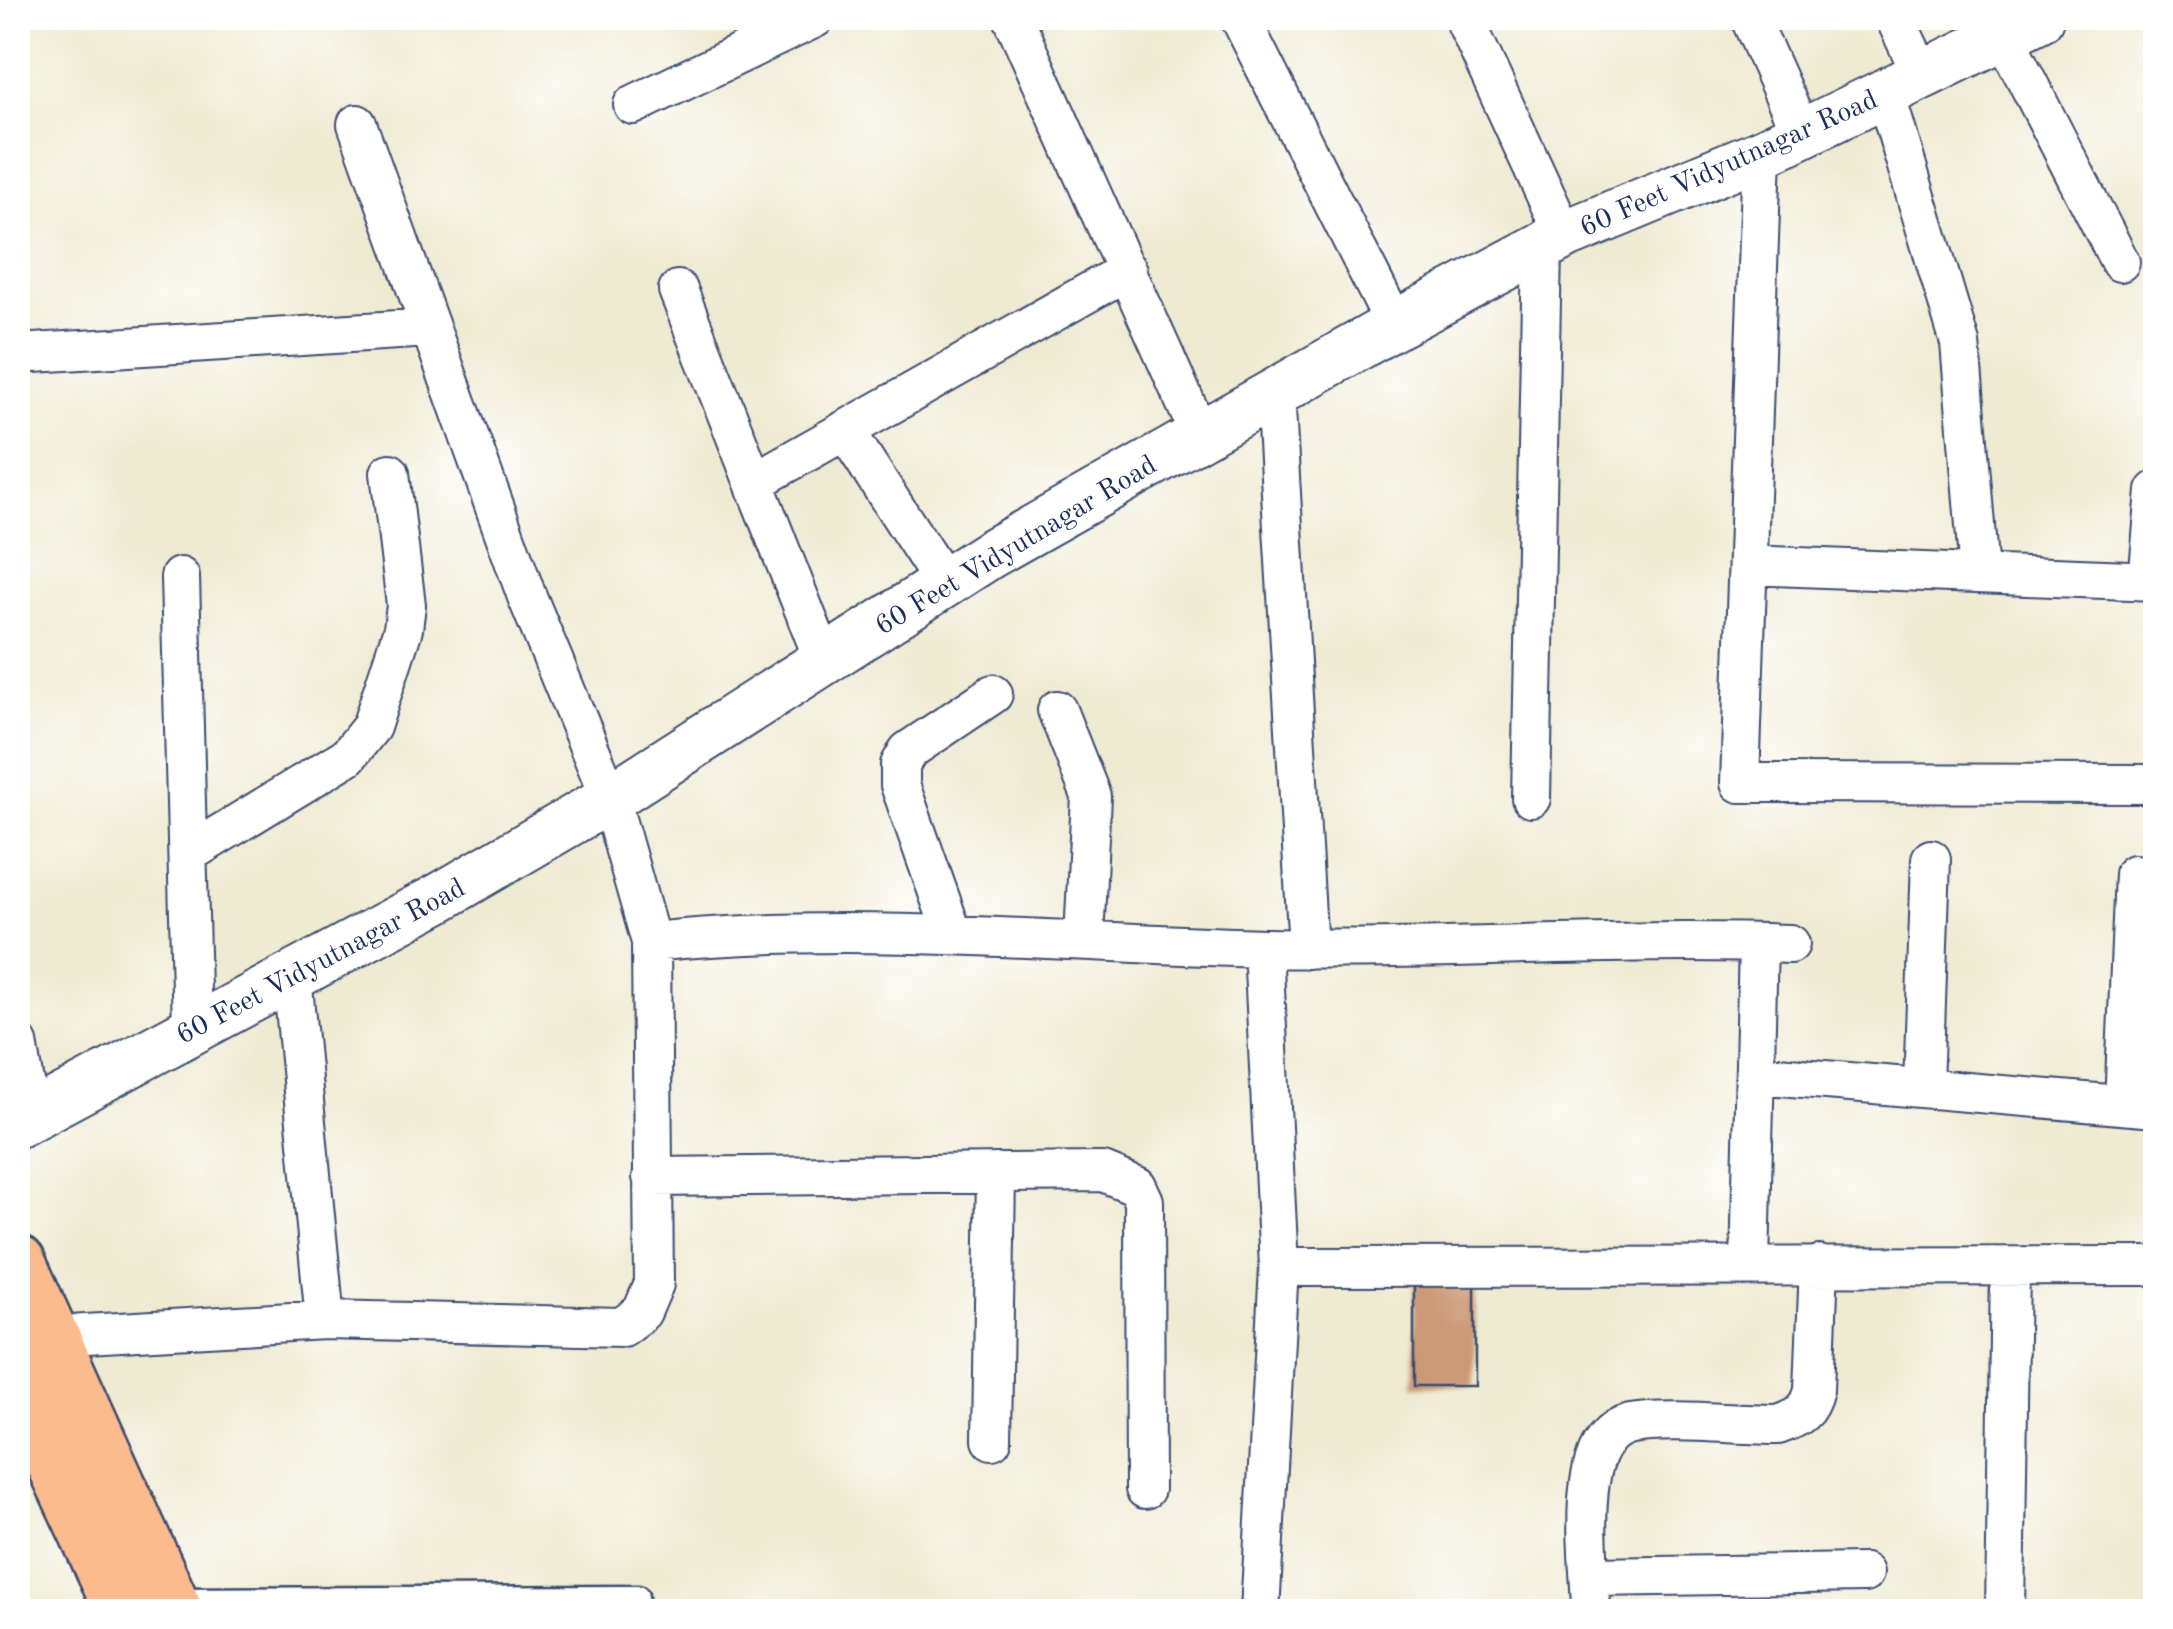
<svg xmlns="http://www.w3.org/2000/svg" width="2173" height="1629" font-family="'Old Standard TT',serif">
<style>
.building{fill:#c97}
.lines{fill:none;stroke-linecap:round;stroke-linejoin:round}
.service-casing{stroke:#3b4b6f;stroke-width:25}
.minor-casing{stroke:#3b4b6f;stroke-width:42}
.tertiary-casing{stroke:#3b4b6f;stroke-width:52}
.primary-casing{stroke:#3b4b6f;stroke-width:60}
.service{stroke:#fff;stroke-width:20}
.minor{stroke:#fff;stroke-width:38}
.tertiary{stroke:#fff;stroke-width:48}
.primary{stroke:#fbbb8c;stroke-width:55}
.labels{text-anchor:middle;stroke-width:8;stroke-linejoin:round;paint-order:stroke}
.street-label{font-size:28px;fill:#1b2f5e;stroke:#fff}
</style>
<rect width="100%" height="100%" fill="#fff"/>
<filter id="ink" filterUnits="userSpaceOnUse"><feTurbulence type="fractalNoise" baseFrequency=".01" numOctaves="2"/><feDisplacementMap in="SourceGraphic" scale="20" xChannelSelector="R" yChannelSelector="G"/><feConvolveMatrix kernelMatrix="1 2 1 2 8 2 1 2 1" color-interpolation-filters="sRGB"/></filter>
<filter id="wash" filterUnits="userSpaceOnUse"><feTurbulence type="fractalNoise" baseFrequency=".0048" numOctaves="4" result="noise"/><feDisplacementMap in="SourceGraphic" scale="40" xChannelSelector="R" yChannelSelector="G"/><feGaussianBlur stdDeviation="2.25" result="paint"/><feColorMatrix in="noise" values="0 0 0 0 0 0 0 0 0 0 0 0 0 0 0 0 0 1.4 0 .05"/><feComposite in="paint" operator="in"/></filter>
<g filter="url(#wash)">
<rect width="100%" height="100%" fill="#efead2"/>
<g id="blocks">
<!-- building -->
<path class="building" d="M1414,1279h61v107h-61z"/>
</g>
</g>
<g filter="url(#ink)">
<use href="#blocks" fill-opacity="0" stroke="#3b4b6f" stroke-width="2.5"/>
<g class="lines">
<!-- service casing -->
<g class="service-casing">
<path id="service" d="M171,1598l467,-2"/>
</g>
<!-- minor casing -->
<g class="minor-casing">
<path id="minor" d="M1013,18l187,417
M1240,18l155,307
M1464,18l100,217
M1750,18l51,115
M1895,18l27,57
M2005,38l115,224
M1885,93l75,250 19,231
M633,105l182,-87
M1762,153l-22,630 416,1
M678,290l145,368
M18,354l412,-26
M1275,392l33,557
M845,430l99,153
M754,482l374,-212
M1748,565l408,16
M180,577l12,451
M2148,581l8,-90
M1057,710l34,86 -7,143
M1531,798l11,-549
M189,853l159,-97 23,-29 32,-98 3,-24 -16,-132
M953,935l-53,-150v-20l8,-14 85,-57
M651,942c205,-21 410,1 615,6 175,4 350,-11 524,-4
M292,976l33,344
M18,1043l13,74
M1755,1074l401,34
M1923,1088l8,-229
M2124,1105l10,-231
M652,1177l451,-5 34,14 7,15 1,288
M1750,1265l8,-322
M1279,1267l877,-1
M18,1338l307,-18 297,7 20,-15 12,-28 -3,-342 -41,-144 -84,-204 -169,-470
M992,1440l4,-267
M1591,1577l273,-4
M1260,1612l19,-345 -16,-319
M1591,1612c0,-49 -22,-177 40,-188 39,-7 106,1 147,1 21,-7 31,-13 36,-35l5,-125
M2005,1612l5,-345"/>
</g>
<!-- tertiary casing -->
<g class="tertiary-casing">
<path id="tertiary" d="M18,1123l421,-225 171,-100 380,-244 405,-229 169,-90 198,-82 277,-135"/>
</g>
<!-- primary casing -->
<g class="primary-casing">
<path id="primary" d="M18,1263l157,349
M18,1384l106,228"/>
</g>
<!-- service -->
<use href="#service" class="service"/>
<!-- minor -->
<use href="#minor" class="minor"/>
<!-- tertiary -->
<use href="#tertiary" class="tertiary"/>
<!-- primary -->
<use href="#primary" class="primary"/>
</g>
</g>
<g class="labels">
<!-- street labels -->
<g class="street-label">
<text transform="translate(1728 162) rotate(-24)" y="10">60 Feet Vidyutnagar Road</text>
<text transform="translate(1015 544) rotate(-31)" y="10">60 Feet Vidyutnagar Road</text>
<text transform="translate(320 960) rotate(-28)" y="10">60 Feet Vidyutnagar Road</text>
</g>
</g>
<!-- margin -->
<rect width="2173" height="1629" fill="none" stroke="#fff" stroke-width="60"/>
</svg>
